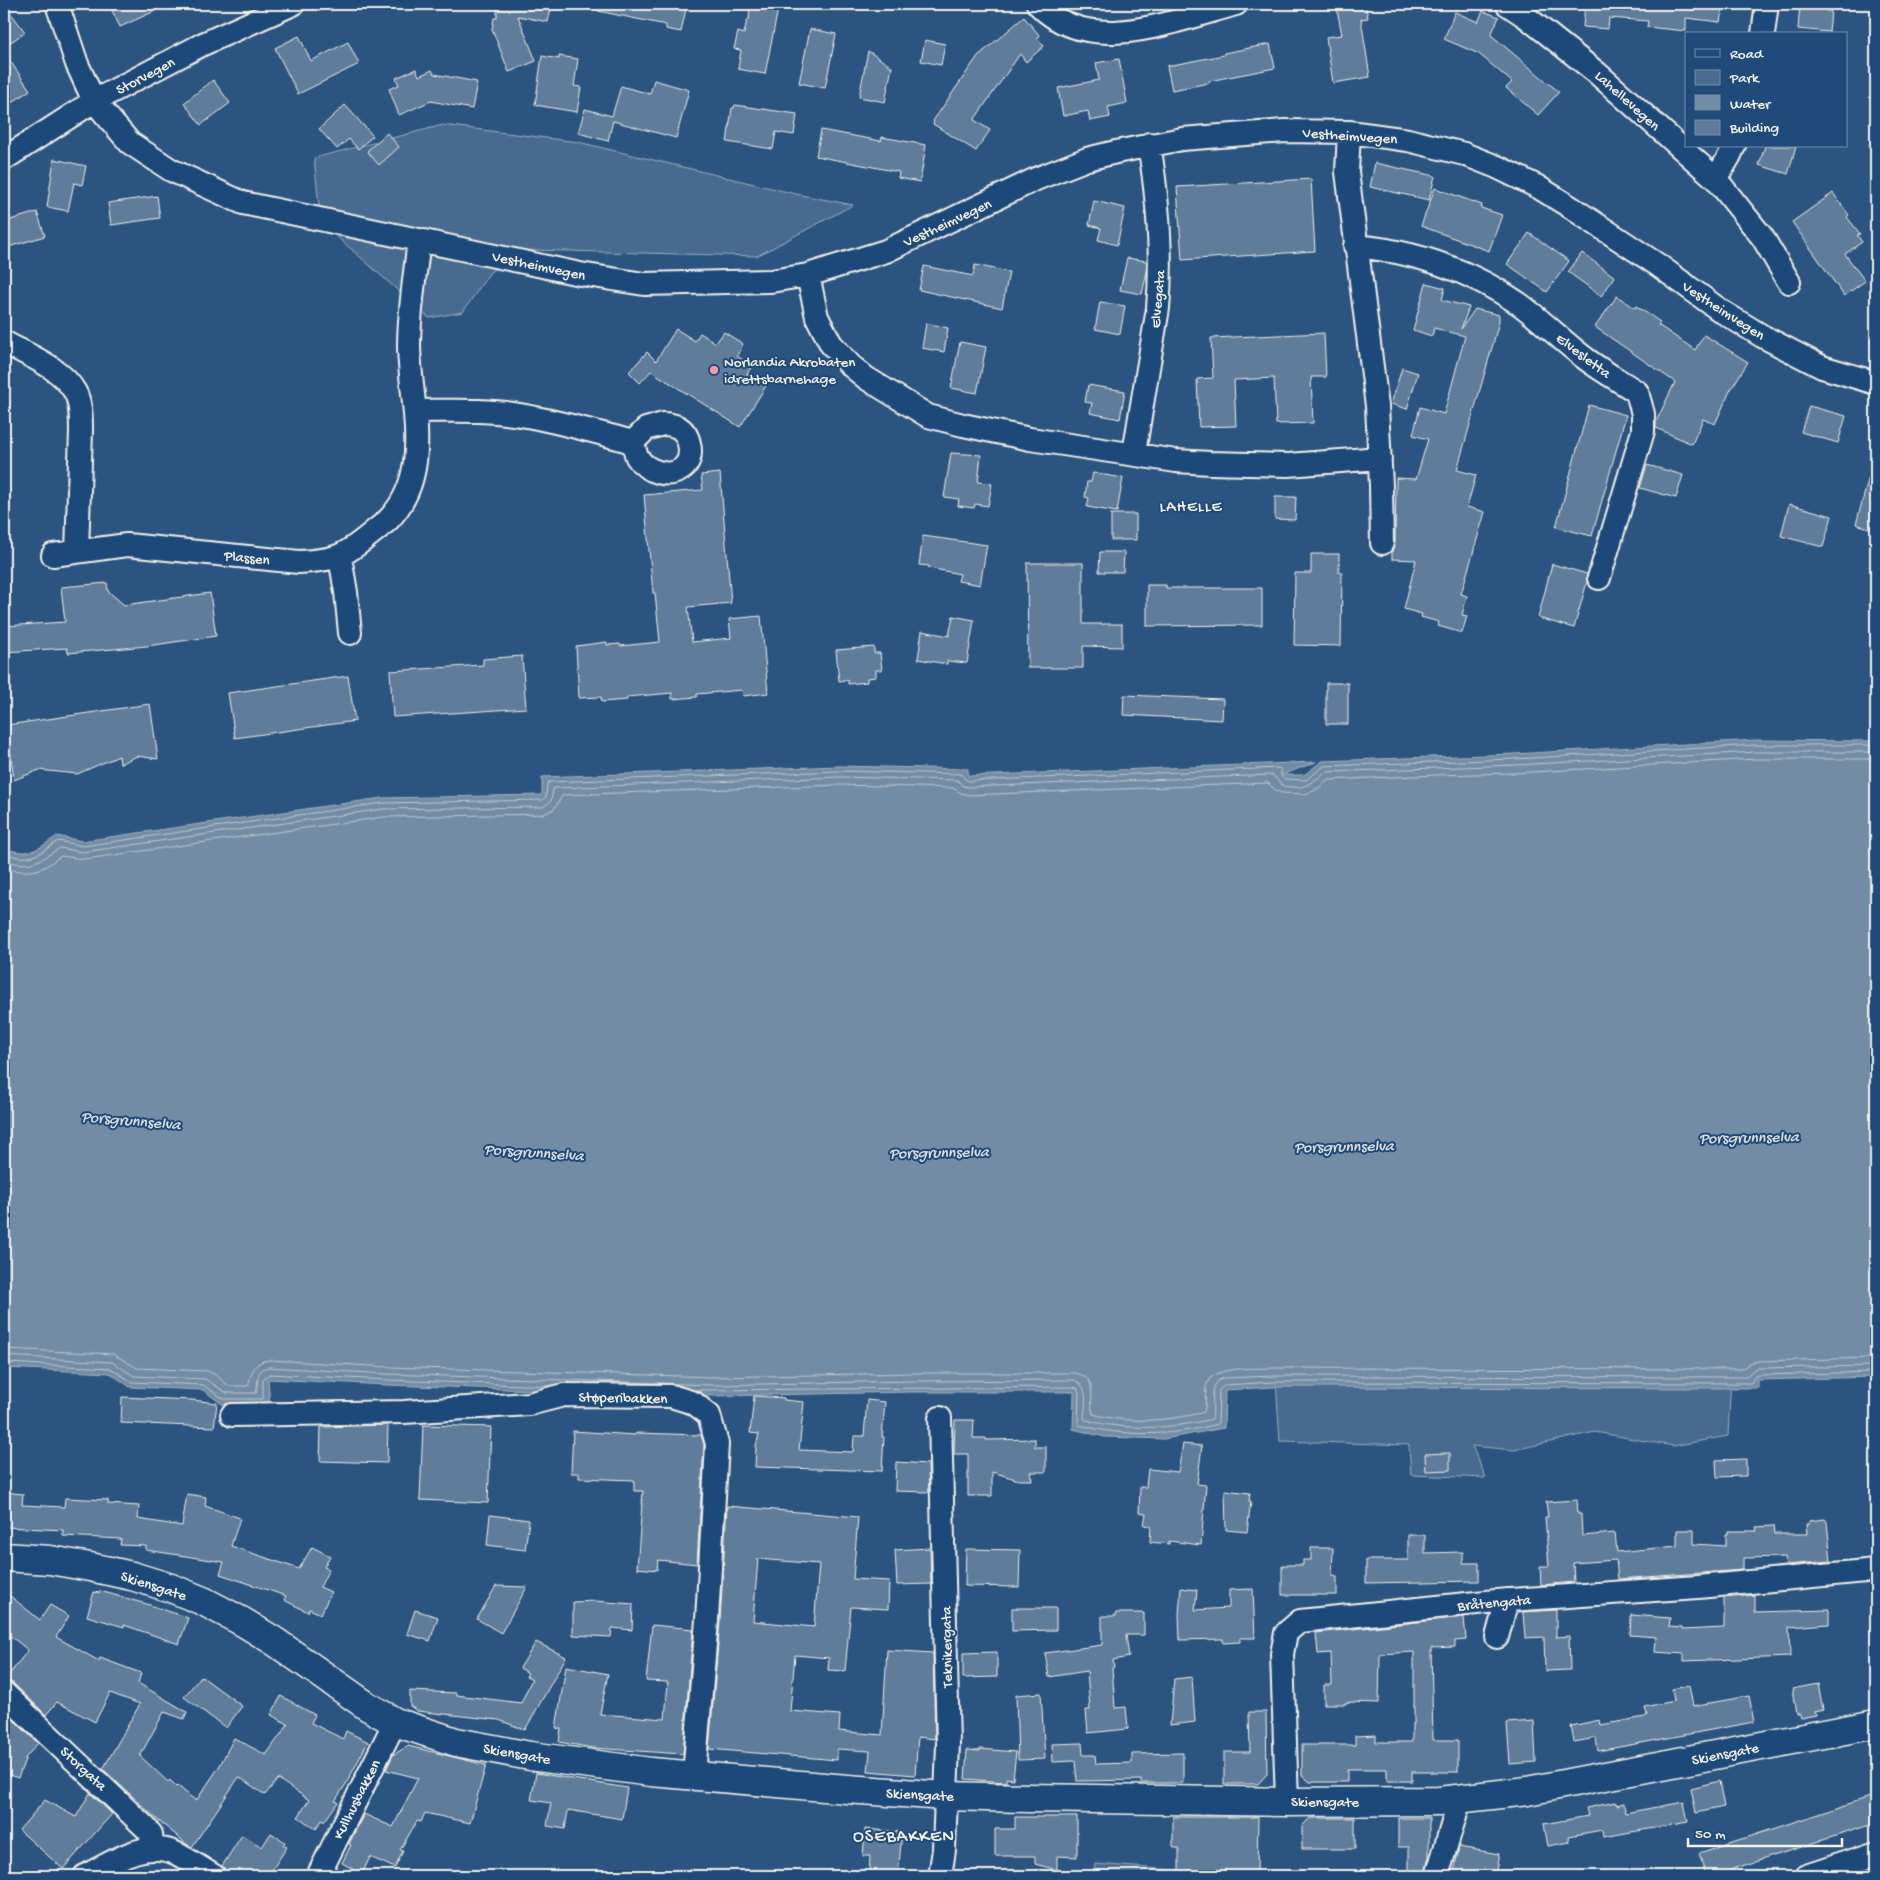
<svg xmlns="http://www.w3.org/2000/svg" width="1880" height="1880" font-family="'Gochi Hand',sans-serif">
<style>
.green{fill:#496b90;stroke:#9eaebc}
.water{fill:#738ca6;stroke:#a7b4c0}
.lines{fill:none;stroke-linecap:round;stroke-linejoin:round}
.shore{stroke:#c0c9ce;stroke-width:1}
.building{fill:#5e7b9a;stroke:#f4f1e8;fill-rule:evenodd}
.minor-casing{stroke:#f4f1e8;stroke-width:26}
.tertiary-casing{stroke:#f4f1e8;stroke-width:31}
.minor{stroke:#1f4a7a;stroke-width:22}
.tertiary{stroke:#1f4a7a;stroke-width:28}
.poi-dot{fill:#ff9aa2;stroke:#1f4a7a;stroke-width:2}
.labels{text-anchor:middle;stroke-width:4;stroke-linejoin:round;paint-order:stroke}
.street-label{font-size:15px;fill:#f4f1e8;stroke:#1f4a7a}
.poi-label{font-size:15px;fill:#f4f1e8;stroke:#1f4a7a;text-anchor:start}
.neighbourhood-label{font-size:16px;letter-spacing:1px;fill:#f4f1e8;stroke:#1f4a7a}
.water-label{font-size:16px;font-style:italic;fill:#dadddb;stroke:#1f4a7a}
.quarter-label{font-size:18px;letter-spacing:1px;fill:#f4f1e8;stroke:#1f4a7a}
</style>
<rect width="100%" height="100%" fill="#2c5481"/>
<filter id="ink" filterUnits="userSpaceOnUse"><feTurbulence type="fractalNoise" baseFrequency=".02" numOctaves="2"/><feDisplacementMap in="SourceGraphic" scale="10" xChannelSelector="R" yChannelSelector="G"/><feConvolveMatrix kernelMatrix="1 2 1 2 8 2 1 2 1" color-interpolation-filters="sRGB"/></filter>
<g filter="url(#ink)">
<!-- green -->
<path class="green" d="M443,125l135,17 218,52 57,11 -96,51 -229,-6 -38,22 -27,40 -34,6 -95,-84 -14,-19 -6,-57z
M1731,1376l-3,60 -55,10 -78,-14 -81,18 -42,-4 14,32 -75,-3 -2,-30 -129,-4 -4,-59z
M1095,1864l106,8v4h-107z"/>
<!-- water -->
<path class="water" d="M1756,740l120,1v636l-118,3v8l-485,-1 -48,3 -1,38 -60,11 -59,-2 -32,-8 1,-37h-162l-199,4 -326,-11 -119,-6 2,26 -48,-1 -19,-14 -73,-3 -20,-14 -106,-5v-520c27,9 32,2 53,-12l25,5 300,-43 160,-3v-18l298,-11 128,3v7l348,-14 -34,13h22l18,-14 192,-7z"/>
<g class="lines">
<!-- shore -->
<path class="shore" d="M4,853c27,10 33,2 54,-12l25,5 300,-43 159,-3 4,-3 1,-13 2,-2 291,-11 121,3 4,5 4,2 310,-13 2,2v6l3,3 22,1 18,-14 190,-7 242,-14h120
M4,860c27,9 34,1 56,-12l23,4 300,-43 160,-2 8,-6 2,-12 2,-1 285,-11 117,3 6,6 6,1 304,-12 10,11c24,4 25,-2 43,-14l189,-7 241,-13h120
M4,868c10,3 26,5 36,1 8,-3 15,-9 21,-13l24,3 299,-42 160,-3 10,-5 9,-14 277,-10 113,3 8,5 9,2 298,-12 7,7 7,3 23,1 9,-3 15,-11 107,-5 79,-2 241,-14h120
M4,1349l109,5 24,14 70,3 7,3 15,12h19c4,-13 5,-25 22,-26l118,7 325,10 199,-4h162c26,4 14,25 19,41 35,10 77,7 111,-2 3,-8 0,-19 3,-28 6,-19 49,-15 66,-16l469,1 8,-6 8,-2 118,-3
M4,1356l108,6 22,14 71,3 22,14h29c3,-11 -2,-23 13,-26l118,7 326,11 199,-4 161,-1c17,4 12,25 11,38l2,2c41,11 85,9 126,-1 3,-14 -5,-36 12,-41l49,-2 473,1 7,-7 5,-2 118,-2
M4,1363l106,5 22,14 71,3 21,14h39v-20l6,-5 118,6 163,6
M695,1390l378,-3 4,1 2,4 -1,31 1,2c46,12 94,11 139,-1l1,-34 6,-5 48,-3 478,1 4,-7 4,-1 117,-3"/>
</g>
<!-- building -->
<path class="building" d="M4,4l21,28 -21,15z
M109,4h61l-50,23z
M497,4h55l-4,18 -30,-6 18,45 -27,11 -17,-43 2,-11h3z
M599,4h88l-6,28 -15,-3v-4l-68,-14z
M750,4h29l-14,70 -27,-5 3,-19 -7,-1 4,-17 6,2 3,-14h2z
M1336,4h29l3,14 -7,1 9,58 -37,6 -7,-46 16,-2z
M1585,4h138l-3,18 -34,-4v13l-39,-4 1,-6 -39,-3 -1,11 -25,-2z
M1800,4h26v7h5l-2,21 -31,-3z
M1483,11l16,6 -8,18 68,57 -21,23 -32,-27 6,-6 -33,-28 -35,-15 11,-27 23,10z
M1024,17l16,19 -3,2 7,8 -18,16 -6,-8 -46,66 16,10 -14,21 -43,-27 1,-2 -1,-1 45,-65z
M810,29l26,5 -11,54 -26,-5z
M299,36l12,25 37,-19 11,22 -61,30 -23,-46z
M925,40l20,4 -4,21 -20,-4z
M1270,44l5,24 -66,13v2l-37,7 -5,-24 57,-11v-2z
M868,51l24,16 -7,35 -26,-5z
M4,52l26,38 -26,18z
M542,56l17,3v-3l19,3 -4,27 7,1 -4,25 -42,-7z
M1119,59l8,44 -19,4 2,10 -20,4 -2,-10 -25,5 -5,-28 41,-8 -3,-17z
M416,69l3,7 13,-6 2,4 43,8 -5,27 -41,-8 -32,14 -10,-26 10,-4 -3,-7z
M213,80l17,23 -29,22 -17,-22z
M654,80l35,10 -13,48 -63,-17 -5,20 -30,-8 7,-24 27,7 9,-30 29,8z
M345,105l28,31 -15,13 -9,-10 -12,10 -18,-20z
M735,105l62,9 -3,21 -18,-3 -3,17 -46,-7 5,-34h2z
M821,130l60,11 1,-4 44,8 -6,37 -22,-4 1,-6 -83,-16z
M387,133l12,14 -20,18 -12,-14z
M1765,146h31l-8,28 -29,-9z
M54,159l32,7 -4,19 -8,-2 -6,28 -21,-4z
M1375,163l60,13 -6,24 -59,-13z
M1311,179l4,72 -133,9 -5,-73z
M1435,188l47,17 -1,3 21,7 -13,36 -68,-25z
M1833,193l16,22 -2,2 13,17 -3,1 5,7 -17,12 20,27 -21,15 -52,-74z
M157,196l3,22 -49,7 -3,-22z
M1094,201l31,7 -8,37 -19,-5 3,-12 -12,-3z
M37,212l8,24 -37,11 -4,-15v-10z
M1529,233l40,28 -22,31 -40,-28z
M1582,253l33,24 -14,19 -33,-24z
M1127,258l20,3v11l-5,22 -22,-4z
M975,265l34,7 -7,36 -83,-18 5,-24 49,10z
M1426,283l19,5 -3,12 27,7 -8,22 14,-20 24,6v7l-6,22 -36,126 19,5 -9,32 18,5 -24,82 6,2 -5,19 5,1 -5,17 -24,-7 1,-4 -18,-5 1,-3 -18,-5 12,-49 -24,-1v-8l3,-8 1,-65 20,1 12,-40 -15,-4 7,-28 24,7 21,-78 -31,-8 -2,8 -19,-6z
M1617,296l18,12 1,-2 24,16 -2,3 37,25 9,-15 44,27 -18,29 -15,33 -12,-5 -11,25 -36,-16v-6l19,-40 -80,-55z
M1100,302l25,4 -5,28 -25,-5z
M926,323l22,5 -4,24 -22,-4z
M676,329l19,12 5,-8 16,10 8,-11 19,12 -6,12 15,10 -5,8 19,12 -26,41 -89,-56 -11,12 -11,-11 18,-20 9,9z
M1324,333l2,44h-15l2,46 -37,1 -2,-46 -40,2 2,46 -37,1 -2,-48 16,-1 -2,-40z
M960,342l26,5 -9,46 -26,-5z
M1402,368l16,5 -11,36 -16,-5z
M1088,385l37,6 -5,28 -30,-6 2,-10 -7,-1z
M1589,405l37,10 -34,121 -36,-9z
M1809,406l37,10 -8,27 -37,-11z
M951,453l30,2 -3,27 14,2 -4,22 -13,-2 -1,4 -16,-2 1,-7 -15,-2z
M1647,465l36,10 -7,23 -36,-10z
M1871,470l5,1v59l-20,-6z
M720,473l11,130 -43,4 4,35 39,-4 -2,-19 32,-3 7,77 -25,3 -1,-6 -45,4v3l-25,2v-6l-45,4v3l-25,2 -1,-5 -22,1 -3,-52 31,-4v3l13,-1v2l40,-4 -5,-49h-2l-9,-98 59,-5 -2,-15z
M1093,473l30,5 -6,34 -30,-5 2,-9 -4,-1 2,-15h4z
M1275,497h21l-1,23 -20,-1z
M1789,504l43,12 -9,31 -42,-11z
M1111,514h25v26h-25z
M923,536l64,9 -7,40 -22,-4 2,-7 -31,-6v-2l-10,-1z
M1100,552h24l-1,20h-24z
M1311,554h28v19h3l-1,73 -47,-1 1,-72h16z
M1027,563h56v61h39v23l-39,-1v22h-55z
M1552,564l35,10v8l-13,46 -36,-10z
M107,583l1,8 16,14 86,-12 6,43 -69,10 -79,7 -1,-5 -63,4v-26l61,-4 -4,-35z
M1147,585h19v3h96v37l-115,1z
M953,616l21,4 -7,43 -20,-2v3l-29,-5 4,-28 27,5z
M874,647v6h6l2,17h-6v7l-9,1v4l-19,2v-4l-9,1 -3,-31z
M522,656l4,52 -133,9 -3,-46 93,-6v-6z
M348,676l7,45 -120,17 -7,-45z
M1326,683h22v41h-22z
M1124,695l99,4 -1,21 -99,-5z
M150,704l8,55 -21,-3 -17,8 -1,-8 -42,18 -38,-4 -25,10 -7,-55z
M754,1396l30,2v2l20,2 -5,48 54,2 1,-16h10l3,-36 18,2 -3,35h2l-2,34 -127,-4 1,-21 3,-12 -9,-1z
M122,1397l70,3 25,3 -3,24 -93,-4z
M955,1420h19l-1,18h13v2l49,-1v8h11v25h-16l2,8h-13l-27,-8v24h-24v-42h-14z
M388,1425l-1,38 -67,-2 1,-34z
M423,1425l68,2 -3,76 -68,-3z
M573,1431l62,4 1,-2 65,2 3,9 -7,120 -39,-4 -1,10 -20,-2 6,-77h-9v-11l-55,-2v-5h-8z
M1183,1444l19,2 -5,38 9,1 -5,60 -32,-4v3l-19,-2 1,-16 -7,-1 2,-11 -7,-1 1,-26h6l2,-18 30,3z
M1450,1453v17l-24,1 -1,-17z
M1746,1459v17l-29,1 -1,-17z
M896,1462l32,2 1,28 -34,-1z
M1225,1490l25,3 -1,8h2l-4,31 -21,-2z
M4,1492l19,2 -1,11 42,2 1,-9 43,2v4l31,2 -1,13 44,7 5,-32 19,3 -1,9 35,12 -9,28 68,23 13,-22 18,9 -6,11 5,2 -9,18 11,5 -10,22 -12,-5 -1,3 -24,-12 2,-4 -66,-22 4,-12 -78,-12v-4l-26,-1 1,-6 -58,-3v-6l-58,-3z
M1577,1500l1,14h3l1,22 33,-3 2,19 60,-6v-16h17v14l32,2v-12h2v-3h29l-1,-4 17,-1 1,8h33l-1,-10h3v-3l16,-2 2,3 4,39 -45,4 -1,-8 -42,1v12l-125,9 -2,-19 -43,3 1,19 -33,3 -1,-19h9l-4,-49h3l-2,-15z
M727,1506l131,11 -5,62 36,2 -1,28 -37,-2 -6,64 -17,-1 1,-12 -34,-3 -5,56 50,4 -1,16 43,4 5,-85 46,3 2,86 -17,-2 -3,38 -47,-4 2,-20 -33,-2v11l-128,-11 11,-128zM758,1559l61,5 -5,63 -61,-6z
M490,1515l39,5 -4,30 -38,-5z
M1408,1535h17v18l38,-1v11h16v18l-113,2v-23h42z
M930,1548l1,36 -34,1 -2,-35z
M1311,1548h22l-1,28 5,1v18h-55v-30h21v-5h8z
M966,1549l54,1 -1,37 -54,-1z
M496,1586l31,1 -26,46 -24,-14z
M1181,1588l16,2 -2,20 34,-2v-18l24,-1 2,49h-15v4l-17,1v-4l-43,1 -1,-26z
M4,1591l36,29 10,-15 19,11 -13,21 43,24 1,-3 41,15 -3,10 49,29 -3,7 -20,-7 -24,44 28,26 2,-2 7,7 1,-1 18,15 23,-34 15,-29 32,17 22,-31 -17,-9 10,-19 34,19 -4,8 32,16 3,-8 22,11 -22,42 -11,17 3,1 -14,20 -2,-2 -6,9 -18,-12 11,-17 -31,-21 -13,16 -26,-18 -47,70 -4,-2 -29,-24 -56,-52 37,-65 -30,-11 -15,29 -38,-20 -11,13 -33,-32 -8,-3 23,-30 -24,-19z
M100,1591l50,14 38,13 -9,26 -55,-19v2l-37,-11 7,-24 5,1z
M1755,1595v17l74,-2v14l-40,3 1,30 -106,4v-7l-29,-2 1,-15 -26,-2 1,-20 39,3 -1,9 13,1v2l42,-2v-30z
M594,1601l39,3 -1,26 -20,-2 -1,9 -38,-2v-33z
M1012,1608h44v22l-44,1z
M415,1610l23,7 -8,24 -23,-7z
M1556,1610v27l13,-1 1,34 -25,1 -1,-34 -19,1 -2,-26z
M1116,1613h28v22h-18l3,22 -16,3 1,7 -2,1 3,40 11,-1 2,22 -40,4 -2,-23h4l-3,-39 -38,6 -4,-24 57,-8v-29h14z
M1464,1617l2,23 -11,1v6l-24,1 2,92h25v32h-46v9h-25v-12h-40v13h-37l-8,-7v-30h53v-9l21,-1v7h36v-18h2v-72l-34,2 -1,49 -33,-1v2h-22v-19h8l-1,-32 -13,1 -2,-21z
M652,1625l41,4 -10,125 -90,-6 -34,-6 2,-13 -5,-1 10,-62 42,8 -8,40 65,5 3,-37 -22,-1z
M536,1642l30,15 -41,73 -26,-10 -82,-9 -7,-5v-15l46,2v2l65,8 11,-24 -6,-3 2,-3 -8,-5z
M997,1652v25l-34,1v-25z
M201,1676l41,30 -16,22 -42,-31z
M1192,1677l3,45 -25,3 4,-46z
M1818,1684l5,25 -8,2 1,4 -16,3 -1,-4h-3l-4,-25z
M1689,1686l4,20 56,-10 5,26 -156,29 -2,-13 -22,4 -3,-16 29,-6 1,5 44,-8 2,-2 -2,-8 29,-6 -2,-12z
M1041,1693l4,66 -27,1 -2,-65z
M4,1711l34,32 -12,14 -8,21 -14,-5z
M1249,1712h17l1,62 -9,10h-34v-32h26z
M1534,1721l2,41 -26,2 -3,-41z
M1082,1743l1,12h12l1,9 36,-1v-9l51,-1v30h-42v-3l-64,1 -2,-20 -22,1 -1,-18z
M408,1746l78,19 -16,58 -45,-10 -4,9 -4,-1 -17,29 3,1 -8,17 -25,-11 -7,15 -4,-2 -1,2 -16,-9 9,-18 -2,-1 15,-30 29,13 25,-49 -32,-8 7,-15z
M980,1749l36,3 -3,27 -7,-1v4l-41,-3 2,-29 13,1z
M536,1773l91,15 -5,31 -54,-9 -3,19 -18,-3 4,-23 -20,-3z
M1719,1781l5,26 -28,6 -5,-25z
M90,1793l22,21 -49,55 -44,-39 26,-30 31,17z
M1870,1797l6,20v6l-140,45 -4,1 2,4 -11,3h-17l-7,-22 31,-10v-1z
M1616,1802l1,3 7,-2 1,10 59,-11 4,20 -85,15 -1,-7 -33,6 1,6 -22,4 -4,-22 44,-8 -2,-8z
M1015,1817h62v40l-20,-1v14l-22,-6v-8h-40v-27h20z
M1173,1817h85l-1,59h-54v-4h-24v-24h-5l-1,-3z
M1310,1818h45v31h-53v-23z
M1398,1818h31v39l-5,19h-15v-29h-11z
M865,1829l37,3 -4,44h-29l1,-20h-7z
M271,1833l14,9 -2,3 4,2 -19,29h-41l-1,-6 -4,-4 20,-31 20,12z
M1459,1847l40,7 -4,22h-42z"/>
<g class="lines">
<!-- minor casing -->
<g class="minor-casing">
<path id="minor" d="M57,4l20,60 17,37 36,42 41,27 72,33 337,71 64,10 127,-3 37,-6 78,-24 150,-72 51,-20 29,-7 66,-13 103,-8 64,1 59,8 56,14 33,13 41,20 34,21 86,57 63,46 41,25 60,31 54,16
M1038,4c51,54 138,16 198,0
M1507,4l18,12 72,57 119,106 47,59 26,44
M1763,34l4,-30
M1349,132l-2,40 30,234 4,80 1,57
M4,159l90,-58 109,-57 90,-40
M1716,179l13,-22 5,-11
M1355,246c59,5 114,24 163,57 24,17 45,39 68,56 16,12 34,22 51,33l6,22v17l-44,147
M808,275l9,42 14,27 19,21 16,13 62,38 35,9 67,14 146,22 34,2 78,2 92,-7
M4,342c23,13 57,25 71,50 6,11 6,26 6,39l-4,121
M416,411c34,0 69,-2 104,4 38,6 75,17 113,27
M663,424c5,0 10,1 15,3 12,7 16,28 7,39 -14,15 -39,5 -48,-9 -2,-5 -3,-11 -4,-15l13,-13z
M1134,453l24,-145c5,-56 0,-109 -9,-164
M53,555l74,-10 172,17c37,-2 44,-5 72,-28 6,-5 13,-10 18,-15 45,-47 21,-116 20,-173 0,-35 6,-71 10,-106
M340,557l6,35 4,41
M232,1415l172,-3 125,-8 35,-9 107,1 23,7 15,12 8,29 -10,176 -13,155
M1497,1637l10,-37
M4,1693l142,135 5,6 1,15
M1287,1802l-5,-148 4,-21 14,-12 196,-20 202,-14 178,-17
M85,1876c26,-13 57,-36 88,-24 14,6 27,16 41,24
M318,1876l77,-154
M940,1876l4,-26 4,-106 -8,-326
M1437,1876l23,-77
M1806,1876l70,-23"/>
</g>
<!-- tertiary casing -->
<g class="tertiary-casing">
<path id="tertiary" d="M4,1557l46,3 40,7 42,9 39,12 32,13 40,21 31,19 93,65 28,16 61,20 74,14 121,16 196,17 98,7 83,2 259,4 152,-1 88,-10 349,-67"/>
</g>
<!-- minor -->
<use href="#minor" class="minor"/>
<!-- tertiary -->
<use href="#tertiary" class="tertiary"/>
</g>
</g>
<!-- markers -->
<circle class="poi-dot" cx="714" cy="370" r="5"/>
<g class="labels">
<!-- street labels -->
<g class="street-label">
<text transform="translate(145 75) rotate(-28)" y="5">Storvegen</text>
<text transform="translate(1628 100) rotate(42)" y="5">Lahellevegen</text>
<text transform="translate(1350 135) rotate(4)" y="5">Vestheimvegen</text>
<text transform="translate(947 222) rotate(-25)" y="5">Vestheimvegen</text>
<text transform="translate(539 265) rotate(12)" y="5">Vestheimvegen</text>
<text transform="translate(1157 299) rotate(-85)" y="5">Elvegata</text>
<text transform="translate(1724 310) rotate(33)" y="5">Vestheimvegen</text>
<text transform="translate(1584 355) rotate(37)" y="5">Elvesletta</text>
<text transform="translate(247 557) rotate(6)" y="5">Plassen</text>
<text transform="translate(623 1397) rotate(1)" y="5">Støperibakken</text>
<text transform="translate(154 1585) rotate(18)" y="5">Skiensgate</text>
<text transform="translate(1494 1602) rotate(-5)" y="5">Bråtengata</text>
<text transform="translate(946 1647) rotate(-91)" y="5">Teknikergata</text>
<text transform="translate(517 1753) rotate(10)" y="5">Skiensgate</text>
<text transform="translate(1725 1753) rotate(-11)" y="5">Skiensgate</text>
<text transform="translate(84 1768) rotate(43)" y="5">Storgata</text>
<text transform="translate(920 1794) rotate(3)" y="5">Skiensgate</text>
<text transform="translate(356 1799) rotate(-63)" y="5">Kullhusbakken</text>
<text x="1325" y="1806">Skiensgate</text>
</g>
<!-- poi labels -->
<g class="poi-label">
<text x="724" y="366">Norlandia Akrobaten<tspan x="724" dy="17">idrettsbarnehage</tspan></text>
</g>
<!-- neighbourhood labels -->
<g class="neighbourhood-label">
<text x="1191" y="511">LAHELLE</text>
</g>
<!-- water labels -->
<g class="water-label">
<text transform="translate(131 1119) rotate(5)" y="6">Porsgrunnselva</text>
<text transform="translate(1749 1136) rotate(-1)" y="6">Porsgrunnselva</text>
<text transform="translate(1344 1145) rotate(-1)" y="6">Porsgrunnselva</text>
<text transform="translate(534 1151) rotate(4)" y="6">Porsgrunnselva</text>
<text transform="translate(939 1151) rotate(-1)" y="6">Porsgrunnselva</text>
</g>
<!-- quarter labels -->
<g class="quarter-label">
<text x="904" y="1841">OSEBAKKEN</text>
</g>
</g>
<!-- margin -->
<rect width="1880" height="1880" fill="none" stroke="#1f4a7a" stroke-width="20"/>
<rect x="10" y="10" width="1860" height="1860" fill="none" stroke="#f4f1e8" stroke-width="2" filter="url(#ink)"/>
<!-- legend -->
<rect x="1685" y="32" width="162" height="115" fill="#1f4a7a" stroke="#748da6"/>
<rect x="1695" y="49" width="25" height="8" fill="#1f4a7a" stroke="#748da6"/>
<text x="1730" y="58" font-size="15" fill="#f4f1e8">Road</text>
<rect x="1695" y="70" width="25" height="15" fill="#496b90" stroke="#748da6"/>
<text x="1730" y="82" font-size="15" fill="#f4f1e8">Park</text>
<rect x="1695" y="95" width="25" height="15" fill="#738ca6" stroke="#748da6"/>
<text x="1730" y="108" font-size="15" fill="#f4f1e8">Water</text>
<rect x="1695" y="120" width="25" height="15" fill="#5e7b9a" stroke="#748da6"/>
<text x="1730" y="132" font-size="15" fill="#f4f1e8">Building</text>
<!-- scale -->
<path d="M1688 1838v8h154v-8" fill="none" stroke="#f4f1e8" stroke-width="2.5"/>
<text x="1695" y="1838" font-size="15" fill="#f4f1e8" stroke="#1f4a7a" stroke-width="4" paint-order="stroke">50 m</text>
</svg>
